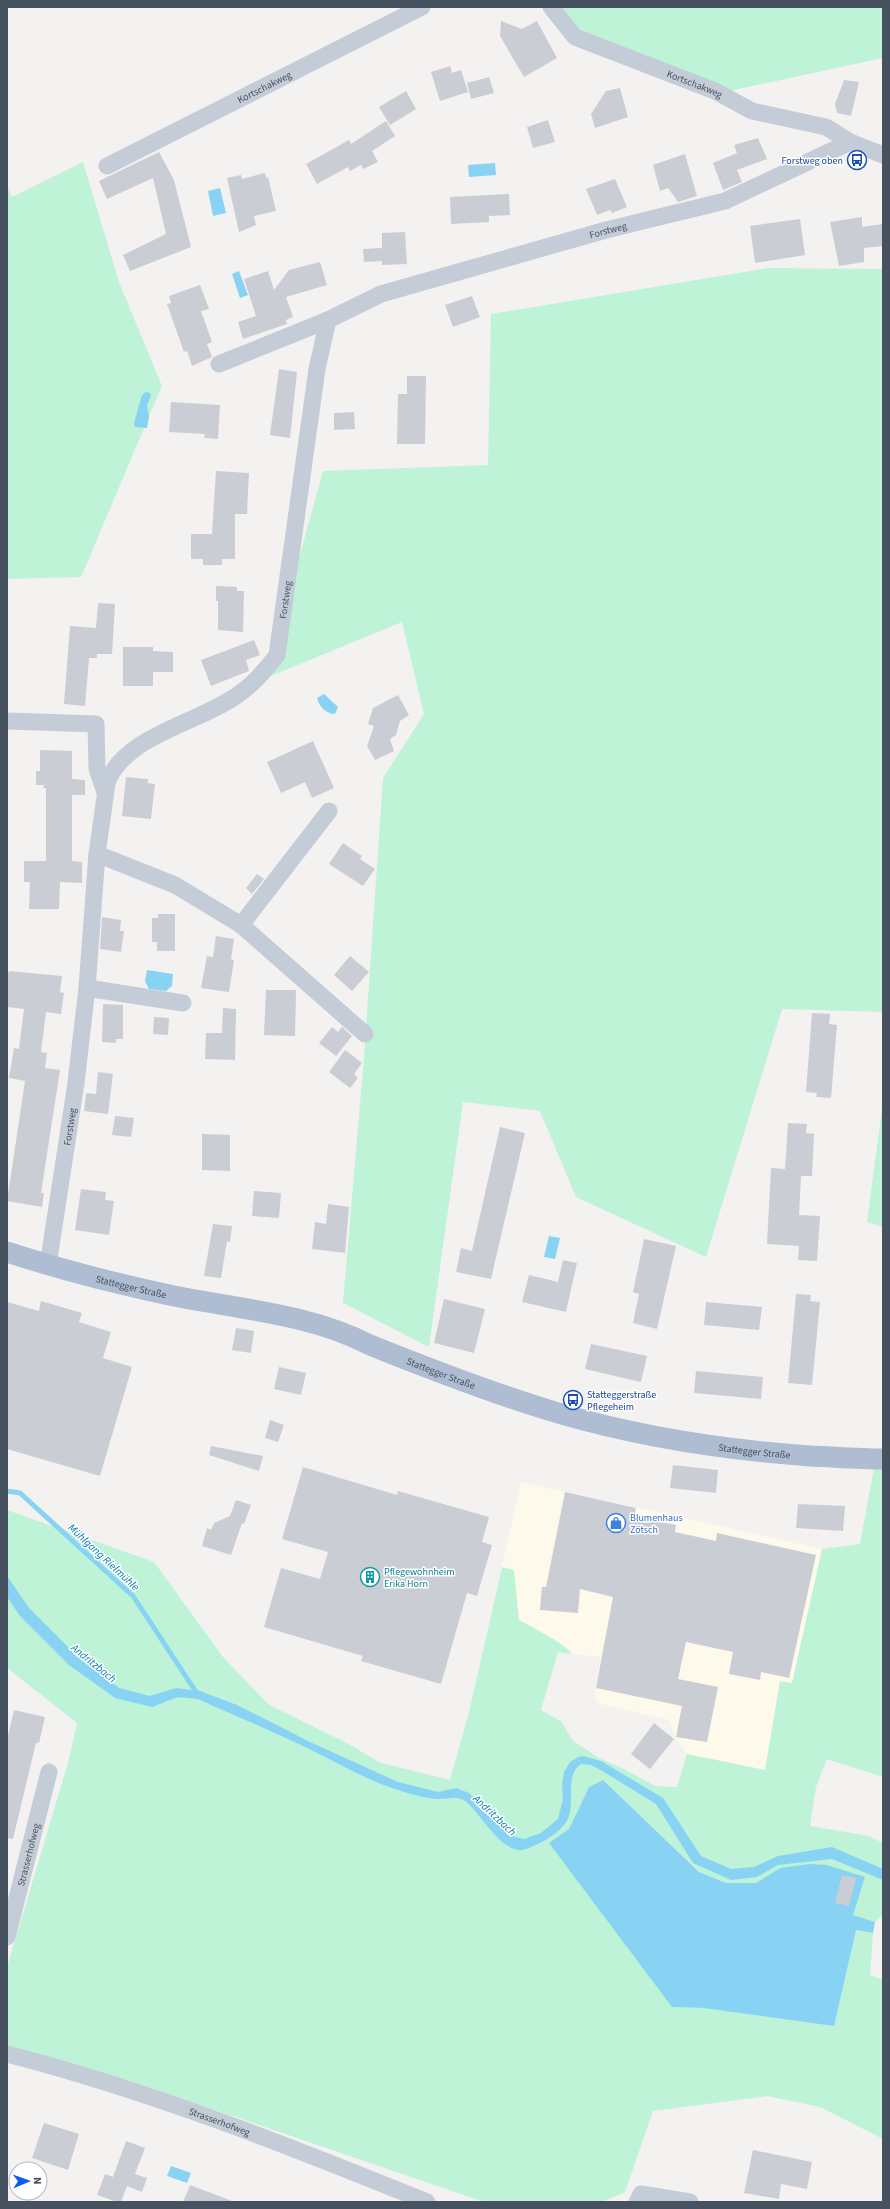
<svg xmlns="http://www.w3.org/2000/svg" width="890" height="2209" font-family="'Source Sans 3',sans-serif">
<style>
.commercial{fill:#fefaeb}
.green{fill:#bef3d8}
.water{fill:#88d3f3}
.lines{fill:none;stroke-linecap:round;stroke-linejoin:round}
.stream{stroke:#88d3f3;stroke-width:5}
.building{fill:#cbcdd4}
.minor{stroke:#c4ccd7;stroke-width:17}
.major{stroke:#afbdd2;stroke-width:21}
.labels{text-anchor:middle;stroke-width:3;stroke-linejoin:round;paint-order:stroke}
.street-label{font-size:10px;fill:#475261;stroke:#fff}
.transit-label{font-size:10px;fill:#164399;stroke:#fff;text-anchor:end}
.shop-label{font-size:10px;fill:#366cbe;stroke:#fff;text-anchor:start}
.culture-label{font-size:10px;fill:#0d838f;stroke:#fff;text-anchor:start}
.water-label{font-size:11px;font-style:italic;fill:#027cb2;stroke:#fff}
</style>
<rect width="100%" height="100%" fill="#f4f1f1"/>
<!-- commercial -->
<path class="commercial" d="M521,1482l301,67 38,-5 -95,226 -78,-16 -12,-17 -6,-17 -72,-17 -2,-8 6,-38 -43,-5 -17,58 -72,2z"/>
<!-- green -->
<path class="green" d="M559,7h324v51l-154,33 -152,-57z
M83,162l36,120 43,104 -81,191 -74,2v-393l5,11z
M768,268l115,1v743l-101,-3 -76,248 -130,-60 -36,-86 -77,-9 -34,245 -86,-44 21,-246 19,-279 41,-64 -22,-92 -136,56 57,-207 165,-6 3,-151z
M883,1101v126l-16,-5z
M874,1468l9,1v308l-56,-18 -11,28 -6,39 59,10 14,7v72l-8,7 -23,-7 -72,-47 -24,15h-30l-27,-11 -96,-92 -14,7 -20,42 103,178 32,1 152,-78 17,3 -3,42 13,5v159l-63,-32 -53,-11 -114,15 -28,81 -23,10h-118l-339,-116 -138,-40v-79l61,-204 9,-40 -70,-55v-158l147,52 69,95 46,48 76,37 36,21 69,17 19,-68 33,-145 12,3 5,50c13,7 47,24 53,34l-14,-2 -17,58 21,12 10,18 27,18 25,11 31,17 22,1 10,-33 78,16 15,-89 12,2 30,-134 38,-5z"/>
<!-- water -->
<path class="water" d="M495,163l1,12 -27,2 -1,-12z
M220,188l6,25 -13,3 -5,-25z
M239,271l9,24 -8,3 -8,-24z
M146,392l4,1 1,3 -4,9 2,12 -2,11 -12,-1 -1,-4 8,-28z
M324,694l14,13 -3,7c-8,0 -16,-7 -18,-16z
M147,970l26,4 -1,12 -6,5 -17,-2 -4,-8z
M549,1236l11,2 -5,21 -11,-2z
M7,1576l22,32 46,46 44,34 31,8 26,-8 24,3 37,14 73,37 88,40 40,10 18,-4 13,5 46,44 9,2 17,-6 17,-14 5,-20 -1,-15 2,-12 6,-10 8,-5 5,-1 18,5 62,37 38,58 30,13 23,-2 24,-11 54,-9 51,22v11l-51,-21 -54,6 -21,12 -26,3 -38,-17 -37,-59 -52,-32 -13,-7 -10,-1c-19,13 -2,44 -17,61 -9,11 -24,19 -38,24 -22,9 -46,-37 -61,-48 -9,-6 -15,-2 -26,-2 -11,0 -33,-6 -44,-10 -31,-10 -60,-28 -90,-42 -35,-17 -72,-32 -107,-48l-20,-2 -26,10 -37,-9 -46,-33 -49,-49 -13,-19z
M603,1780l96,92 27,11h30l24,-15 30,-4 17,1 38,12 -12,38 22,7 -2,11 -17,-3 -22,96 -130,-18 -32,-1 -123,-164 20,-14 20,-42z
M171,2166l20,7 -4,10 -20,-7z"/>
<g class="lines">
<!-- stream -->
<path class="stream" d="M7,1491l13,2 113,103 65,99"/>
</g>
<!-- building -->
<path class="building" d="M501,21l21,8 15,-8 20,37 -33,19 -24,-41z
M450,66l2,7 9,-3 7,22 -28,9 -9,-29z
M489,77l5,16 -23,6 -4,-16z
M844,80l15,2 -8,34 -14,-3 -2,-9z
M620,88l8,29 -33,11 -4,-14 15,-23z
M406,91l10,18 -26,16 -11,-18z
M548,120l7,22 -22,6 -6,-21z
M386,121l9,15 -23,15 6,11 -15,7 -2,-4 -11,6 -2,-4 -31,17 -11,-20 43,-24 2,4z
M758,138l9,21 -30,11 5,12 -19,8 -10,-27 24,-10 -3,-8z
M159,152l15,28 17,67 -61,24 -7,-16 43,-21 -13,-56 -46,21 -8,-18z
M685,154l12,42 -19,6 -10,-14 -8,3 -7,-26z
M265,173l1,5 2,-1 8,34 -22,5 2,9 -17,7 -12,-54 14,-3 1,4z
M615,179l12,28 -15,6 -2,-3 -13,5 -11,-26z
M509,194l1,21 -21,1v6l-38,2 -1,-27z
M862,217v10l21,-3v22l-19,2v14l-25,4 -9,-44z
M800,219l5,36 -50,8 -5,-37z
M405,232l2,32 -25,1v-4l-18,1 -1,-13 19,-1v-15z
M320,262l7,23 -41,12 7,20 -7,3 1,4 -44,15 -5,-17 18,-6 -12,-37 24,-8 6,19 15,-20z
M200,285l9,24 -8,2 11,31 -5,2 5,13 -20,9 -5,-15 -3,1 -17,-48 4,-1 -2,-7z
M472,296l8,21 -27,10 -8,-22z
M279,369l18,3 -7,66 -20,-3z
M407,376h19l-1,68h-28l1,-50h9z
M171,402l49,3 -2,34 -14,-1 1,-4 -36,-2z
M354,412l1,17 -21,1v-17z
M216,471l33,2 -2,41h-12v45h-13v6h-19v-6h-12v-25h21z
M216,586l21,1v4h7l-1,41 -25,-2v-29h-2z
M98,603l17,1 -3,50h-15v4h-8l-4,48 -21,-2 6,-78 26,2z
M254,640l6,15 -14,5 3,11 -38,15 -10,-26z
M123,647h30v4l20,1v20h-20v14h-30z
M398,695l11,20 -9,6 -4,14 -6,4 4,12 -19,9 -8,-14 7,-20 -6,-2 5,-16z
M313,741l21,47 -22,10 -7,-16 -24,11 -14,-31z
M40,750l32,1v28l13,1v15h-13v66l10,1v21l-22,-1 -1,27h-30l1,-27h-6v-21h22v-73h-3l1,-3h-8v-14h4z
M126,777l22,2v4l7,1 -4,35 -29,-3z
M343,843l19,13 -2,3 15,10 -12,17 -34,-22z
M257,874l7,5 -12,15 -6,-6z
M158,914h17v37h-18v-9h-5v-24h6z
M102,917l19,3 -1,11h4l-3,21 -21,-3z
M216,936l18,3 -3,20 3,1 -5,32 -28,-4 6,-32 6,1z
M350,956l19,16 -17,19 -18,-16z
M9,971l53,5 -2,16 4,1 -3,21 -15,-2 -5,40 6,1 -2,15 15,2 -19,123h3l-2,14 -35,-6 18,-120 -16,-3 5,-30 5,1 5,-40 -17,-2v-30z
M266,990h30l-1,46 -31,-1z
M103,1004l20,1v34h-7v4l-14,-1z
M223,1008l13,1 -1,51 -30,-1 1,-26h16z
M812,1013l18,1 -1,10 8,1 -6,73 -15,-1 1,-4 -11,-1z
M154,1017l15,1 -1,17 -15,-1z
M332,1027l6,5 4,-5 10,9 -16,20 -17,-13z
M345,1050l17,13 -8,11 4,4 -8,10 -21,-16z
M98,1072l15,2 -5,40 -24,-3 2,-18 10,1z
M115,1116l19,2 -3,19 -19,-2z
M788,1123l19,1 -1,9 8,1 -2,42h-11l-2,39 21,1 -3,45 -19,-1 1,-14 -32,-2 4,-76 14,1z
M500,1127l25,6 -34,146 -35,-7 5,-24 11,3z
M202,1134l28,1v36l-28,-1z
M81,1189l25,3 -1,8 9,1 -5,34 -34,-5z
M254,1191l27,2 -2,25 -27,-2z
M328,1204l21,3 -4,46 -33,-4 3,-27 11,2z
M213,1224l19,2 -2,16 -3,-1 -6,37 -17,-2z
M644,1239l32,7 -19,83 -24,-6 6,-29 -6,-2z
M563,1260l14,3 -11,49 -44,-10 7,-27 29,7z
M796,1294l15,1 -1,6 10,1 -8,83 -24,-2z
M444,1299l41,10 -11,44 -40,-10z
M41,1301l41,12 -3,9 32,10 -8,26 29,9 -32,109 -93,-27v-147l32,9z
M706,1302l56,5 -3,23 -55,-5z
M236,1328l18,3 -3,22 -19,-3z
M591,1344l56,12 -6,26 -56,-13z
M279,1367l27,6 -5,22 -27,-6z
M696,1371l67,6 -2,22 -67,-6z
M270,1420l14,5 -6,17 -13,-4z
M211,1446l52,10 -4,15 -50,-16z
M673,1465l45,5 -2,23 -46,-5z
M303,1467l94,28 1,-4 91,26 -7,25 10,3 -15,51 -10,-3 -26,91 -80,-23 2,-5 -99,-29 17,-59 39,11 8,-27 -46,-13z
M565,1492l71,16 -2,8 42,9 -1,7 41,9 1,-8 99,22 -27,123 -28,-6 -1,8 -31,-6 4,-22 -47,-10 -8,37 40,8 -11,55 -31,-5 6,-31 -86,-18 17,-91 -33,-8 -2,24 -38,-3 2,-23h4z
M236,1500l15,5 -7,19 -2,-1 -11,32 -29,-9 5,-18 4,2 3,-7 16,-7z
M798,1504l47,2 -2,25 -47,-3z
M14,1710l31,7 -6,26h-3l-23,96 -6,-1v-98z
M654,1723l20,16 -24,30 -19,-15z
M842,1875l14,3 -7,28 -14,-3z
M44,2123l35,11 -11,36 -36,-12z
M126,2141l19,7 -10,26 12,4 -5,14 -15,-6 -6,16h-4l-20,-7 8,-21 8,3z
M753,2150l59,12 -5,27 -26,-5 -2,15 -35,-6z
M190,2185l42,16 -1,1h-48z"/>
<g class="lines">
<!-- minor -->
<g class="minor">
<path id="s1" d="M551,7l24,30 140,54 37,20 74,16 24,15 33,13"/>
<path id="s2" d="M107,166l315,-159"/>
<path d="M219,364l109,-44"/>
<path d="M7,721l89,3 1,45 8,23"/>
<path d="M97,854l78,31 66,40 88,-114"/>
<path d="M241,925l124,109"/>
<path d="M87,988l96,15"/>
<path id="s3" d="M48,1265l28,-182 11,-95 10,-134 10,-71c17,-47 91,-60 129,-87 17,-11 29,-25 41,-41l40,-286 11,-49 53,-26 225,-64 119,-29 125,-59"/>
<path id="s4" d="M7,1937l42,-165"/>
<path id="s5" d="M7,2054c144,37 282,92 420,148"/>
<path d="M637,2202l4,-8 49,8"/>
</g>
<!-- major -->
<path class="major" id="s6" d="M7,1252c55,18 110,32 167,44 65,13 136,18 196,49 62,25 124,49 188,68 82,24 167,37 253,43 24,1 48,3 72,3"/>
</g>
<!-- icons -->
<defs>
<g id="bus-ring" transform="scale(1)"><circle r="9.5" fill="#fff" stroke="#1a4fb4" stroke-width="1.5"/><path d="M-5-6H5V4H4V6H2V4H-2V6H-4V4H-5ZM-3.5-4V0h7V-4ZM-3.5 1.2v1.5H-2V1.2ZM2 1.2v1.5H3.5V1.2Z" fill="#1a4fb4"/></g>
<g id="shop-ring" transform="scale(1)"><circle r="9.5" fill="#fff" stroke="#3f7fe0" stroke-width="1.5"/><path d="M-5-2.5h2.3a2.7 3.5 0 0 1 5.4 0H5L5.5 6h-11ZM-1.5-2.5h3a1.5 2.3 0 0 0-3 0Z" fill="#3f7fe0"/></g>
<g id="building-ring" transform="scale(1)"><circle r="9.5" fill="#fff" stroke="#0f9aa8" stroke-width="1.5"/><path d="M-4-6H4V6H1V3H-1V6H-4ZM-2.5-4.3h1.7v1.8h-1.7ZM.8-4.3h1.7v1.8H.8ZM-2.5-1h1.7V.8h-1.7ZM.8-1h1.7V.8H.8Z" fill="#0f9aa8"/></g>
</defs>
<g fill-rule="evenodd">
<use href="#bus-ring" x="857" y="160"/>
<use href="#bus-ring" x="573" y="1400"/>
<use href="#shop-ring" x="616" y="1523"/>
<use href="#building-ring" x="370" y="1577"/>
</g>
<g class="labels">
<!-- street labels -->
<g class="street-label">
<text dy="4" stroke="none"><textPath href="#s1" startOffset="167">Kortschakweg</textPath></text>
<text dy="4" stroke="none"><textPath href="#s2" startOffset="176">Kortschakweg</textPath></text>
<text dy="4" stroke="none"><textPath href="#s3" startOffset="1337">Forstweg</textPath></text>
<text dy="4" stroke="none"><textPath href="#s3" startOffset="759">Forstweg</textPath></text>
<text dy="4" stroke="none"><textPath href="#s3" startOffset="140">Forstweg</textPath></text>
<text dy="4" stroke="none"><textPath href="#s6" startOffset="129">Stattegger Straße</textPath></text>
<text dy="4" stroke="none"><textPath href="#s6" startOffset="452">Stattegger Straße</textPath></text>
<text dy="4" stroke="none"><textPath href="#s6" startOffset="776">Stattegger Straße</textPath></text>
<text dy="4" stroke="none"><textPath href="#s4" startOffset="85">Strasserhofweg</textPath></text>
<text dy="4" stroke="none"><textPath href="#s5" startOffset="223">Strasserhofweg</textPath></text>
</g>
<!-- transit labels -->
<g class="transit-label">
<text x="843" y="164">Forstweg oben</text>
<text x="587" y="1398" text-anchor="start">Statteggerstraße<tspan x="587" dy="12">Pflegeheim</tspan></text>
</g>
<!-- shop labels -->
<g class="shop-label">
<text x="630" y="1521">Blumenhaus<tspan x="630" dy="12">Zötsch</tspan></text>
</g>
<!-- culture labels -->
<g class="culture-label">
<text x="384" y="1575">Pflegewohnheim<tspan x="384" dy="12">Erika Horn</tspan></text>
</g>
<!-- water labels -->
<g class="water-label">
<text transform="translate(104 1557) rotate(43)" y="4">Mühlgang Rielmühle</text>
<text transform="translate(94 1663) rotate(39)" y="4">Andritzbach</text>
<text transform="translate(495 1815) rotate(43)" y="4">Andritzbach</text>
</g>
</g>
<!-- border -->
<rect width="890" height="2209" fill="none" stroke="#475261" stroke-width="16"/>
<!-- north arrow -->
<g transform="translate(28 2181) rotate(88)"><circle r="19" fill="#ffffff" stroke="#b5bac0"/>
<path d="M0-3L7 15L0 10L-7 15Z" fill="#0b5bf4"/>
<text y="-6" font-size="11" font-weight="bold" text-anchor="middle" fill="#475261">N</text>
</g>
</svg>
